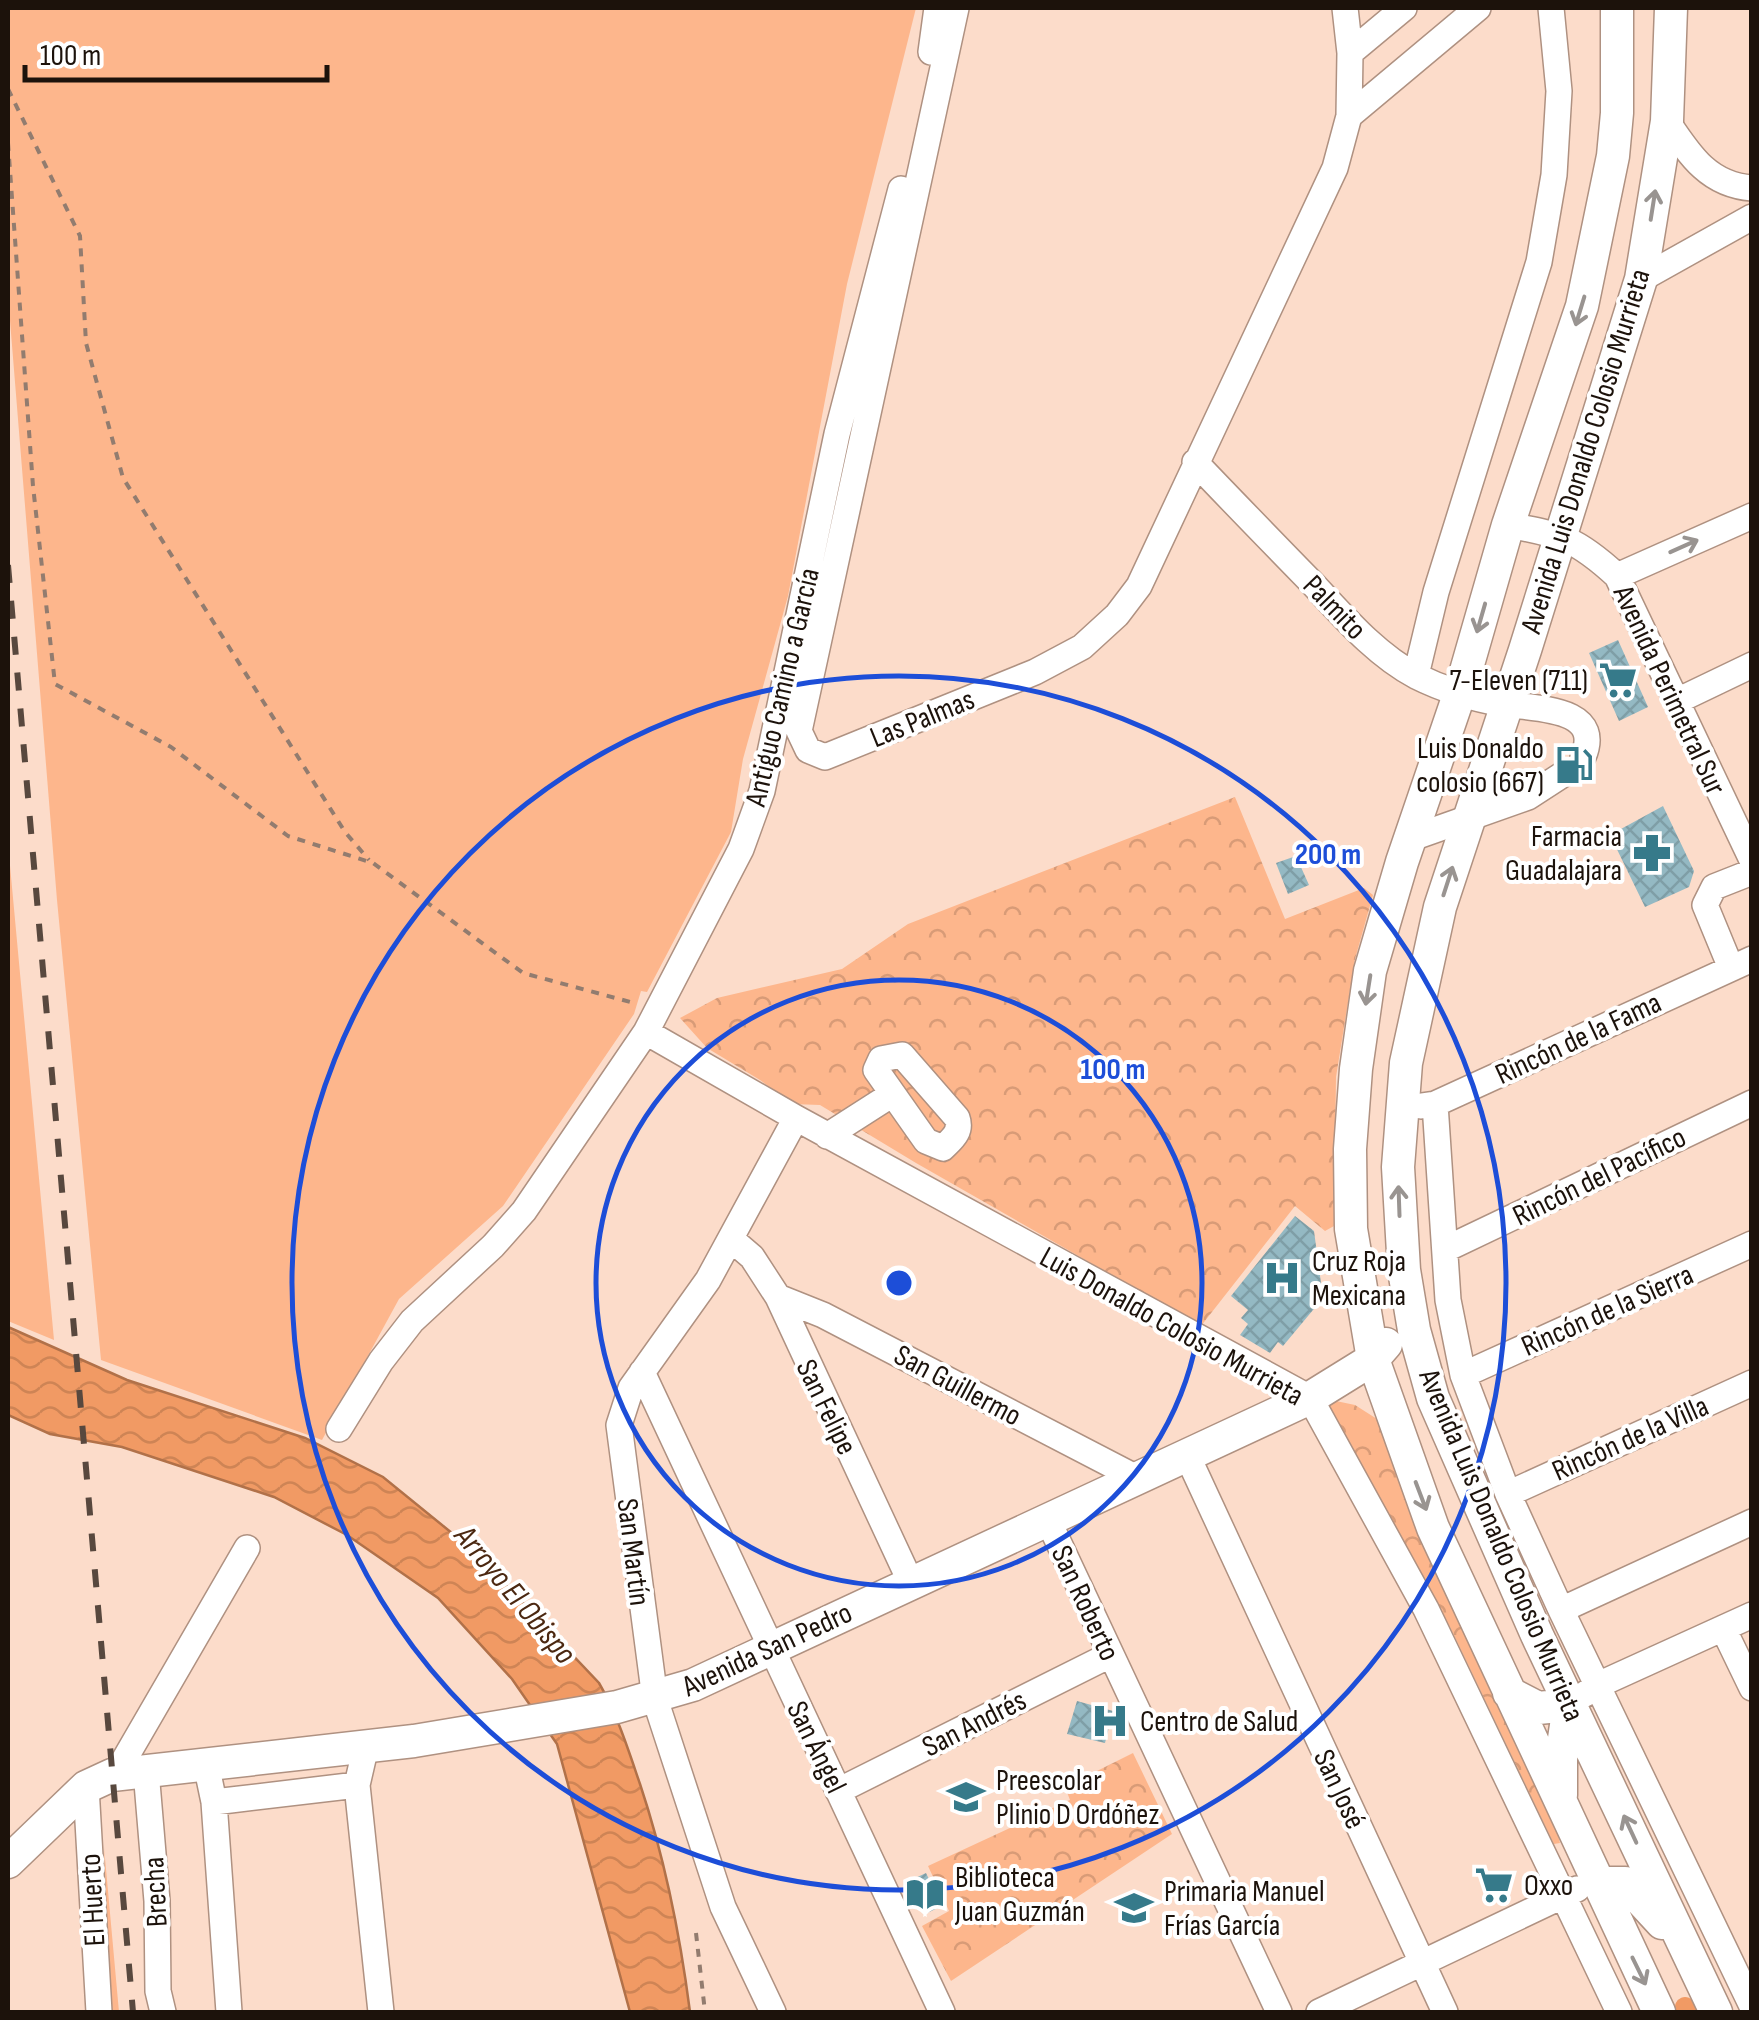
<svg xmlns="http://www.w3.org/2000/svg" width="1759" height="2020" font-family="'Sofia Sans Condensed',sans-serif">
<style>
.green{fill:#fdb68c}
.park{fill:url(#park-crowns)}
.water{fill:url(#water-waves);stroke:#b17149;stroke-width:2.5}
.lines{fill:none;stroke-linecap:round;stroke-linejoin:round}
.canal{stroke:#f19a64;stroke-width:20}
.building{fill:url(#building-cross-hatch)}
.minor-casing{stroke:#af9181;stroke-width:28}
.major-casing{stroke:#af9181;stroke-width:35}
.path{stroke:#927c6f;stroke-width:4;stroke-dasharray:8 8;stroke-linecap:butt}
.minor{stroke:#fff;stroke-width:25}
.major{stroke:#fff;stroke-width:32}
.rail{stroke:#58483e;stroke-width:6;stroke-dasharray:18 18;stroke-linecap:butt}
.oneway{stroke:#999491}
.ring{fill:none;stroke:#1d4ed8;stroke-width:5}
.labels{text-anchor:middle;stroke-width:8;stroke-linejoin:round;paint-order:stroke}
.street-label{font-size:30px;fill:#1c120b;stroke:#fff}
.poi-label{font-size:30px;fill:#1c120b;stroke:#fff;text-anchor:start}
.water-label{font-size:32px;font-style:italic;fill:#4b2811;stroke:#fff}
.centre{fill:#1d4ed8;stroke:#fff;stroke-width:5}
.ring-label{font-size:30px;text-anchor:middle;font-weight:bold;fill:#1d4ed8;stroke:#fff;stroke-width:8;stroke-linejoin:round;paint-order:stroke}
</style>
<defs>
<pattern id="park-crowns" width="20" height="18" patternUnits="userSpaceOnUse" patternTransform="scale(2.5)"><rect width="20" height="18" fill="#fdb68c"/><path d="M2 6a3 3 0 1 1 6 0M12 15a3 3 0 1 1 6 0" fill="none" stroke="#d89b77"/></pattern>
<pattern id="water-waves" width="16" height="10" patternUnits="userSpaceOnUse" patternTransform="scale(2.5)"><rect width="16" height="10" fill="#f19a64"/><path d="M0 5q4-4 8 0t8 0" fill="none" stroke="#ce8455"/></pattern>
<pattern id="building-cross-hatch" width="8" height="8" patternUnits="userSpaceOnUse" patternTransform="scale(2.5)"><rect width="8" height="8" fill="#94b9c3"/><path d="M0 0l8 8M0 8l8-8" fill="none" stroke="#7f9ea6"/></pattern>
</defs>
<rect width="100%" height="100%" fill="#fcdcca"/>
<!-- green -->
<path class="green" d="M8,8h908l-69,276 -59,312 -45,163 -12,73 -84,160 -6,-1 -7,23 -131,192 -104,93 -77,141 -221,-80 -44,-460 -49,-604z
M8,844l46,496 -46,-19z
M104,1847l15,165h-8z"/>
<!-- park -->
<path class="park" d="M1235,797l50,122 79,-31 9,7 -18,64 -19,118 -2,149 -9,5 -30,-25 -94,120 -285,-163 -96,-58 -28,-1 -32,-24 -53,-32 -27,-30 37,-20 125,-29 66,-45z
M1336,1401l19,4 22,14 179,409 4,15 -6,1 -5,-10 -99,-207 -60,-100 -63,-121z
M1133,1753l39,81 -221,147 -29,-55 27,-15 -21,-45 142,-66 -5,-13z"/>
<!-- water -->
<path class="water" d="M8,1327l119,53 178,58 78,39 91,74 125,132c18,31 29,66 41,101 25,75 40,150 50,228h-60l-73,-268 -45,-65 -74,-81 -91,-63 -73,-38 -152,-50 -72,-13 -42,-19z"/>
<g class="lines">
<!-- canal -->
<path class="canal" d="M1685,2007l2,5"/>
</g>
<!-- building -->
<path class="building" d="M1618,640l30,67 -29,14 -30,-68z
M1663,806l31,65 -5,16 -44,20 -35,-72z
M1296,856l13,29 -21,9 -12,-31z
M1295,1216l19,15 9,67 -40,48 -5,-4 -8,11 -30,-18 8,-11 -7,-6 7,-8 -17,-14z
M1077,1701l36,10 -8,32 -38,-9z
M926,1873l16,33 -17,8 -16,-33z"/>
<g class="lines">
<!-- minor casing -->
<g class="minor-casing">
<path id="minor" d="M956,8l-157,723 9,19 17,7 210,-85 47,-25 35,-32 22,-29 196,-418 14,-52 1,-63 -5,-45
M931,52l6,-44
M1350,53l54,-45
M1349,116l129,-108
M1667,121c22,33 41,64 85,67
M1641,279l111,-62
M1195,462c39,41 78,81 118,122 31,33 62,70 103,92 26,13 59,23 88,28 28,5 101,2 79,53
M1508,525c52,9 69,14 109,51l135,284
M1617,576l135,-60
M1416,675l20,-83 103,-330 15,-87 5,-84 -8,-83
M1677,701l75,-36
M1412,838l116,-41 37,-24
M1731,968l-26,-63 9,-18 38,-15
M646,1032l150,86 514,280 116,211 193,403
M902,1055l55,63c5,14 -5,21 -14,30l-17,-7 -50,-71 5,-11z
M1435,1104l13,196 15,75 45,119 53,116 191,396
M1421,1106l14,-2 317,-145
M827,1136l64,-41
M731,1239l21,18 26,40 133,286
M1446,1249l306,-146
M778,1297l45,18 312,162
M642,1372l300,640
M1463,1375l289,-131
M339,1429l42,-68 31,-40 81,-75 31,-35 122,-179 95,-183 21,-58 75,-357 64,-245
M1187,1455l258,557
M1508,1494l244,-111
M1048,1520l231,492
M1561,1610l191,-88
M1723,1628l29,60
M1585,1694l13,-9 154,-70
M206,1764l8,38 143,-17 9,-39
M146,1771l11,130 1,90 5,21
M116,1774l131,-226
M357,1785l24,227
M86,1787l13,225
M838,1791l272,-136
M214,1802l15,210
M773,2012l-50,-105 -68,-208 -36,-274 12,-37 77,-108 88,-162
M1319,2012l258,-123"/>
</g>
<!-- major casing -->
<g class="major-casing">
<path id="major" d="M1617,8v105l-4,43 -31,150 -74,219 -48,167 -58,170 -32,109 -14,98 -6,80 1,80 22,130 60,169 226,484
M1671,8l-4,113 -26,158 -116,371 -85,257 -34,156 -8,104 6,103 10,60 19,68 104,237 179,377
M1509,1693l29,15 31,-3 -8,54v36
M8,1862l78,-75 26,-12 302,-34 203,-34 76,-22 617,-287 63,-39 13,-15
M1596,1883h29l37,40"/>
</g>
<!-- path -->
<path class="path" d="M8,89l72,147 6,107 37,135 222,354 24,28
M8,143l25,343 22,198 116,63 117,89 85,27 150,110 111,30
M696,1933l9,79"/>
<!-- minor -->
<use href="#minor" class="minor"/>
<!-- major -->
<use href="#major" class="major"/>
<!-- rail -->
<path class="rail" d="M8,565l125,1447"/>
</g>
<!-- one-way arrows -->
<defs><path id="oneway-shaft" d="M-6 0H5M1.5-3L5.5 0L1.5 3" fill="none" stroke-width="1.6" stroke-linecap="round" stroke-linejoin="round" transform="scale(2.5)"/></defs>
<g class="oneway">
<use href="#oneway-shaft" transform="translate(1653 205) rotate(-81)"/>
<use href="#oneway-shaft" transform="translate(1580 311) rotate(107)"/>
<use href="#oneway-shaft" transform="translate(1684 546) rotate(-24)"/>
<use href="#oneway-shaft" transform="translate(1481 618) rotate(106)"/>
<use href="#oneway-shaft" transform="translate(1448 881) rotate(-72)"/>
<use href="#oneway-shaft" transform="translate(1368 990) rotate(99)"/>
<use href="#oneway-shaft" transform="translate(1399 1201) rotate(-92)"/>
<use href="#oneway-shaft" transform="translate(1421 1496) rotate(69)"/>
<use href="#oneway-shaft" transform="translate(1630 1829) rotate(-115)"/>
<use href="#oneway-shaft" transform="translate(1639 1971) rotate(64)"/>
</g>
<!-- distance rings -->
<g class="ring">
<circle cx="899" cy="1283" r="303"/>
<circle cx="899" cy="1283" r="607"/>
</g>
<!-- icons -->
<defs>
<g id="supermarket-bare" transform="scale(3)"><path d="M-6-5.5h2.5l.6 2H6L4.5 2H-2.5L-4.4-4H-6ZM-1.5 3.2a1.3 1.3 0 1 0 .1 0ZM3 3.2a1.3 1.3 0 1 0 .1 0Z" fill="#367a8a" stroke="#fff" stroke-width="2.5" paint-order="stroke"/></g>
<g id="fuel-bare" transform="scale(3)"><path d="M-5.5-6h7V0h2V4h1.3V-2.5L3-4.5l.8-.8L6-3V5H2.5V1h-1V6h-7ZM-4.2-4.7v3.2H.2V-4.7Z" fill="#367a8a" stroke="#fff" stroke-width="2.5" paint-order="stroke"/></g>
<g id="pharmacy-bare" transform="scale(3)"><path d="M-2-6h4v4h4v4h-4v4h-4v-4h-4v-4h4Z" fill="#367a8a" stroke="#fff" stroke-width="2.5" paint-order="stroke"/></g>
<g id="hospital-bare" transform="scale(3)"><path d="M-5-5h3v3.5h4V-5h3V5h-3V1.5h-4V5h-3Z" fill="#367a8a" stroke="#fff" stroke-width="2.5" paint-order="stroke"/></g>
<g id="school-bare" transform="scale(3)"><path d="M0-5L7-2L0 1L-7-2ZM-4 1L0 2.5L4 1V4Q0 6-4 4Z" fill="#367a8a" stroke="#fff" stroke-width="2.5" paint-order="stroke"/></g>
<g id="library-bare" transform="scale(3)"><path d="M-6-4Q-3-5.5-.7-3.5V5Q-3 3-6 4ZM6-4Q3-5.5 .7-3.5V5Q3 3 6 4Z" fill="#367a8a" stroke="#fff" stroke-width="2.5" paint-order="stroke"/></g>
</defs>
<g fill-rule="evenodd">
<use href="#supermarket-bare" x="1618" y="680"/>
<use href="#fuel-bare" x="1574" y="765"/>
<use href="#pharmacy-bare" x="1652" y="853"/>
<use href="#hospital-bare" x="1282" y="1278"/>
<use href="#hospital-bare" x="1110" y="1721"/>
<use href="#school-bare" x="966" y="1797"/>
<use href="#supermarket-bare" x="1494" y="1885"/>
<use href="#library-bare" x="925" y="1894"/>
<use href="#school-bare" x="1134" y="1908"/>
</g>
<g class="labels">
<!-- street labels -->
<g class="street-label">
<text transform="translate(1585 451) rotate(-73)" y="10">Avenida Luis Donaldo Colosio Murrieta</text>
<text transform="translate(1335 607) rotate(46)" y="10">Palmito</text>
<text transform="translate(782 687) rotate(-77)" y="10">Antiguo Camino a García</text>
<text transform="translate(1670 690) rotate(65)" y="10">Avenida Perimetral Sur</text>
<text transform="translate(922 718) rotate(-22)" y="10">Las Palmas</text>
<text transform="translate(1578 1038) rotate(-25)" y="10">Rincón de la Fama</text>
<text transform="translate(1599 1176) rotate(-26)" y="10">Rincón del Pacífico</text>
<text transform="translate(1607 1310) rotate(-24)" y="10">Rincón de la Sierra</text>
<text transform="translate(1172 1326) rotate(29)" y="10">Luis Donaldo Colosio Murrieta</text>
<text transform="translate(958 1385) rotate(28)" y="10">San Guillermo</text>
<text transform="translate(827 1407) rotate(64)" y="10">San Felipe</text>
<text transform="translate(1630 1438) rotate(-24)" y="10">Rincón de la Villa</text>
<text transform="translate(1502 1545) rotate(67)" y="10">Avenida Luis Donaldo Colosio Murrieta</text>
<text transform="translate(634 1552) rotate(83)" y="10">San Martín</text>
<text transform="translate(1086 1603) rotate(65)" y="10">San Roberto</text>
<text transform="translate(767 1649) rotate(-25)" y="10">Avenida San Pedro</text>
<text transform="translate(974 1723) rotate(-27)" y="10">San Andrés</text>
<text transform="translate(817 1747) rotate(64)" y="10">San Ángel</text>
<text transform="translate(1340 1789) rotate(65)" y="10">San José</text>
<text transform="translate(155 1892) rotate(-93)" y="10">Brecha</text>
<text transform="translate(92 1900) rotate(-93)" y="10">El Huerto</text>
</g>
<!-- poi labels -->
<g class="poi-label">
<text x="1588" y="690" text-anchor="end">7-Eleven (711)</text>
<text x="1544" y="758" text-anchor="end">Luis Donaldo<tspan x="1544" dy="34">colosio (667)</tspan></text>
<text x="1622" y="846" text-anchor="end">Farmacia<tspan x="1622" dy="34">Guadalajara</tspan></text>
<text x="1312" y="1271">Cruz Roja<tspan x="1312" dy="34">Mexicana</tspan></text>
<text x="1140" y="1731">Centro de Salud</text>
<text x="996" y="1790">Preescolar<tspan x="996" dy="34">Plinio D Ordóñez</tspan></text>
<text x="955" y="1887">Biblioteca<tspan x="955" dy="34">Juan Guzmán</tspan></text>
<text x="1524" y="1895">Oxxo</text>
<text x="1164" y="1901">Primaria Manuel<tspan x="1164" dy="34">Frías García</tspan></text>
</g>
<!-- water labels -->
<g class="water-label">
<text transform="translate(516 1594) rotate(50)" y="11">Arroyo El Obispo</text>
</g>
</g>
<circle cx="899" cy="1283" r="15" class="centre"/>
<g class="ring-label">
<text x="1328" y="864">200 m</text>
<text x="1113" y="1079">100 m</text>
</g>
<!-- border -->
<rect width="1759" height="2020" fill="none" stroke="#1c120b" stroke-width="20"/>
<!-- scale -->
<path d="M25 65v15h302v-15" fill="none" stroke="#1c120b" stroke-width="5"/>
<text x="40" y="65" font-size="30" fill="#1c120b" stroke="#ffffff" stroke-width="8" paint-order="stroke">100 m</text>
</svg>
